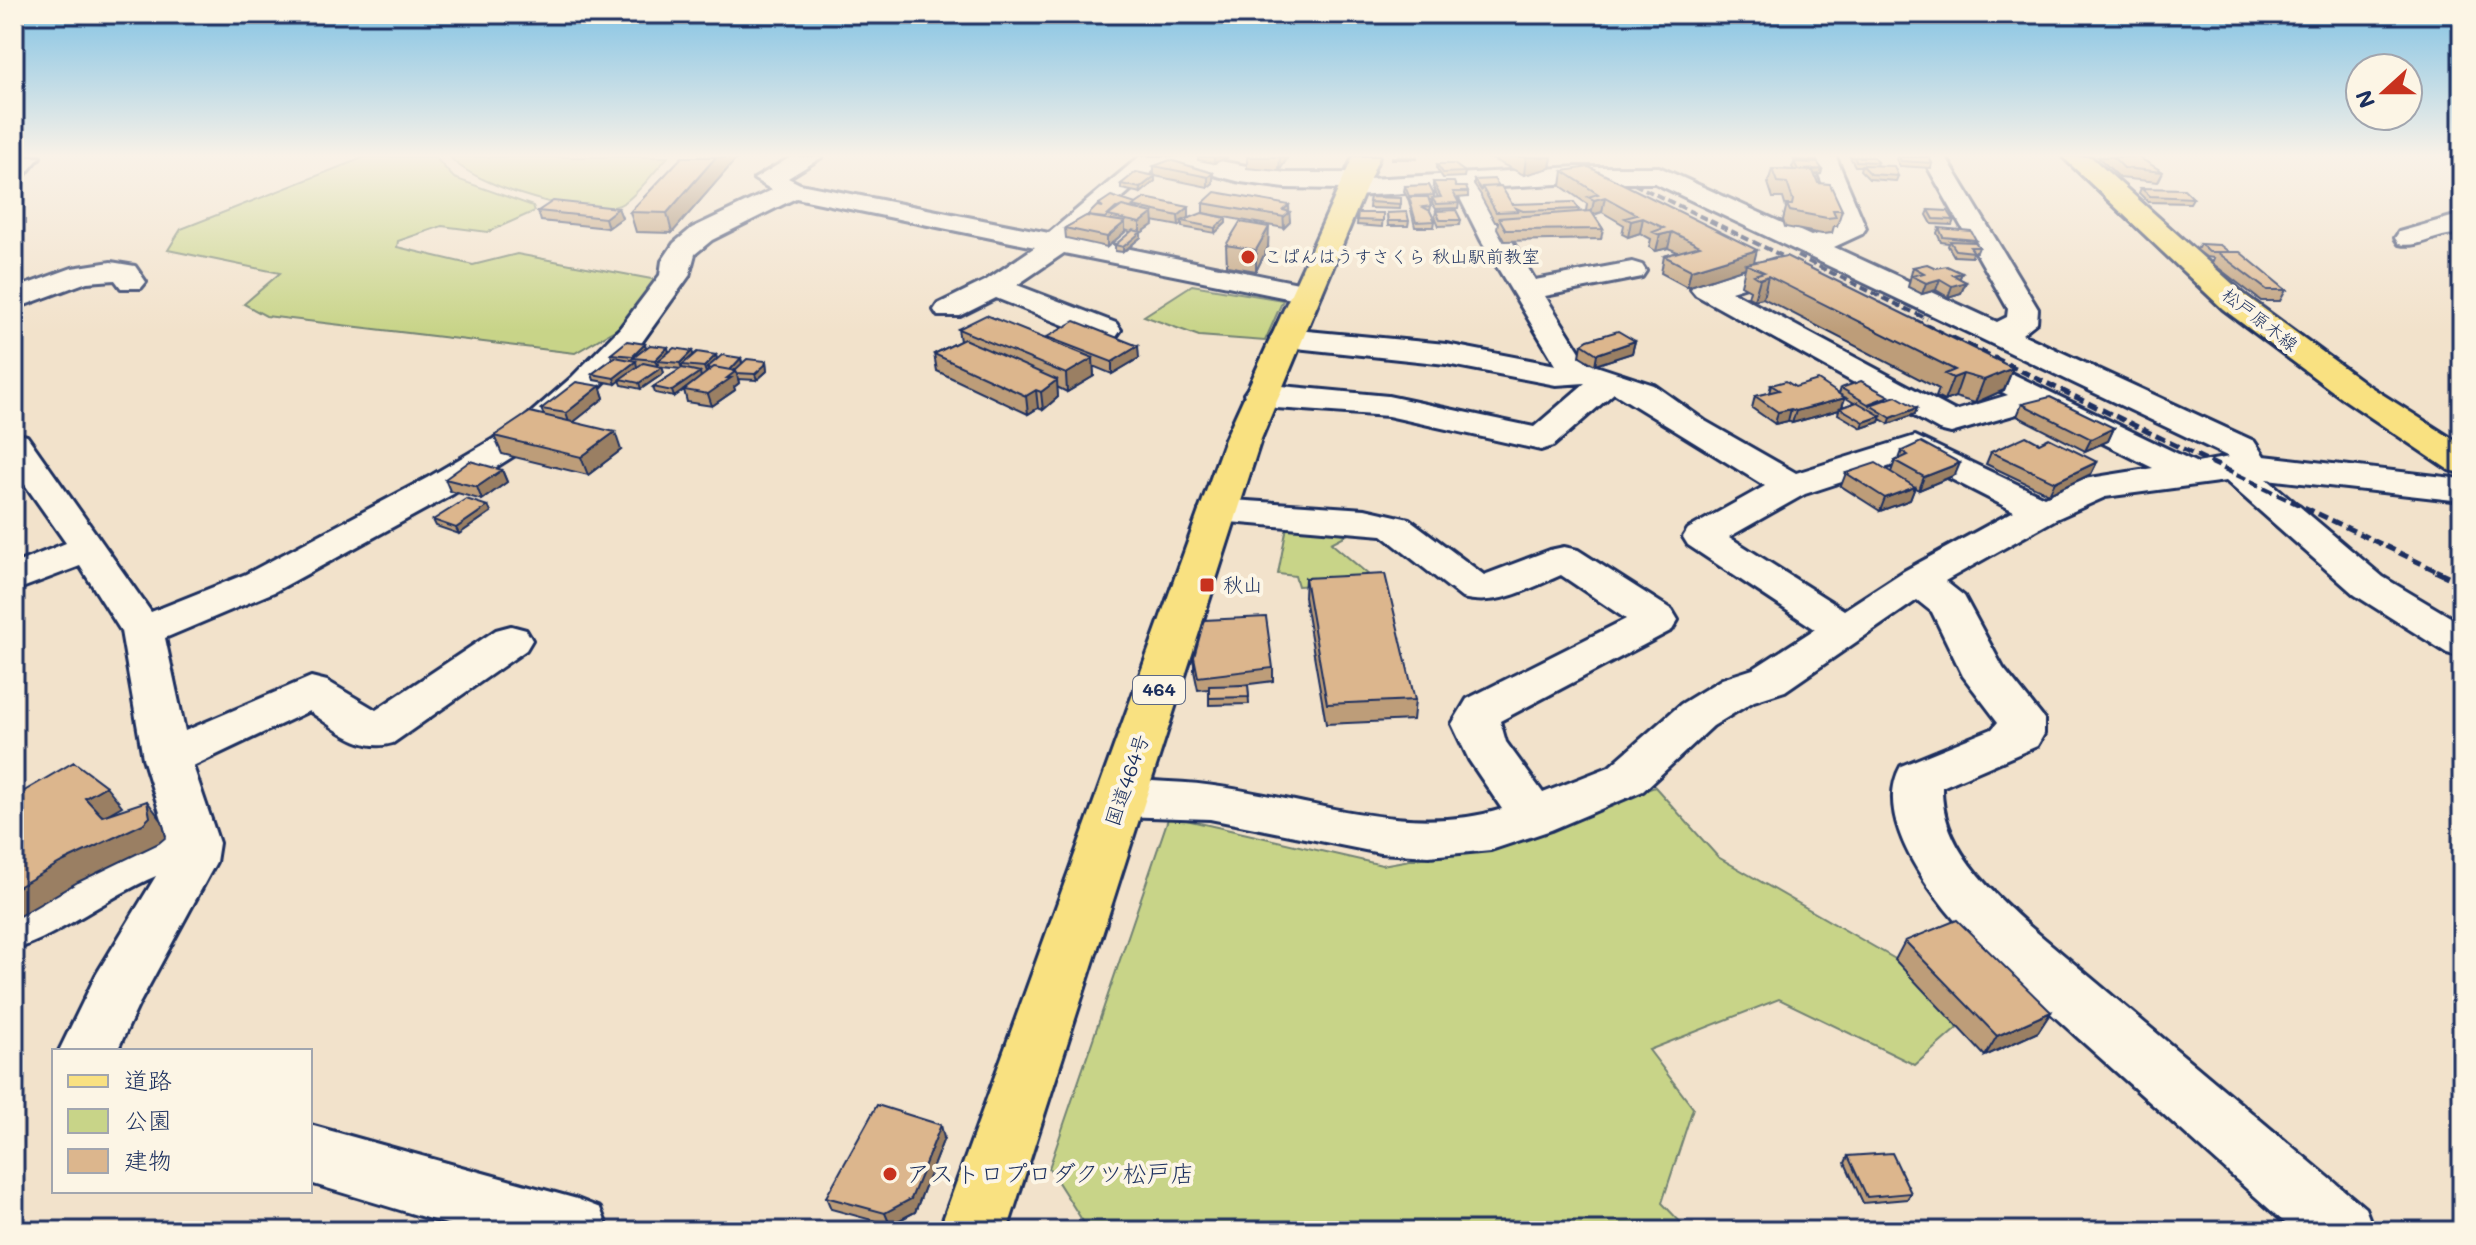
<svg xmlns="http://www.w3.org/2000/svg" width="2476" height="1245" font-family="Mali,'Klee One',sans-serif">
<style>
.green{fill:#c8d488;stroke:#728273;stroke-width:2}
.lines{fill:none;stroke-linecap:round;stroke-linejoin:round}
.minor-casing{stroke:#1b2f5e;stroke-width:6}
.major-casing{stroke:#1b2f5e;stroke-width:6}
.highway-casing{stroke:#1b2f5e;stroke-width:6}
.minor{fill:#fcf5e5;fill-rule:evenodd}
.major{fill:#f9e181;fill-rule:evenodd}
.highway{fill:#f9e181;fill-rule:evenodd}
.rail-far2{stroke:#1b2f5e;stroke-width:4;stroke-dasharray:8 4;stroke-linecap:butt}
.rail-far1{stroke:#1b2f5e;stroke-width:5;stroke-dasharray:10 5;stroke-linecap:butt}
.rail{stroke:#1b2f5e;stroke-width:6;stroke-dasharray:13 6;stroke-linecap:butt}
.wall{fill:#bd9d79;stroke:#1b2f5e;stroke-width:2;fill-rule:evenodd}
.shaded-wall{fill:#9a7f63;stroke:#1b2f5e;stroke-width:2}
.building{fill:#dcb68d;stroke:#1b2f5e;stroke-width:2}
.poi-dot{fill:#c8321e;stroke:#fcf5e5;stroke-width:3}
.labels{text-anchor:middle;stroke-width:8;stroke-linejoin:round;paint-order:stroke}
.far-poi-label{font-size:18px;fill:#1b2f5e;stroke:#fcf5e5;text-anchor:start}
.far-street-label{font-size:18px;fill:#1b2f5e;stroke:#fcf5e5}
.shield{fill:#fcf5e5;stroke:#5e6a86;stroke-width:2}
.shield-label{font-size:18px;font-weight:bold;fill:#1b2f5e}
.poi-label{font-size:20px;fill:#1b2f5e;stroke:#fcf5e5;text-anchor:start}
.street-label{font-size:20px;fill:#1b2f5e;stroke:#fcf5e5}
.near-poi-label{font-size:24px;fill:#1b2f5e;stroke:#fcf5e5;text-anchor:start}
</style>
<rect width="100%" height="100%" fill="#f2e2cb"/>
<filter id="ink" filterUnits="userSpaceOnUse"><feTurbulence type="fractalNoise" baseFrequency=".0125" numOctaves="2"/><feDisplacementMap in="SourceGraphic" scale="16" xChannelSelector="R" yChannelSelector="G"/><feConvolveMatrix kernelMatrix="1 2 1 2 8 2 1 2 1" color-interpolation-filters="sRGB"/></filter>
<g filter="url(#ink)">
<!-- green -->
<path class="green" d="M365,157h70l19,21 79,28 2,5 -47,21 -46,-6 -44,15 -1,6 76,18 44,-11 156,29 -10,19 -88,51 -309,-37 -22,-12 36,-31 -112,-23 13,-21z
M450,157h218c-14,14 -27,34 -43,45 -31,22 -153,-17 -175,-45z
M1192,285l91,15 -18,41 -66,-5 -55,-20z
M1288,521l74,6 -31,16 46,39 -79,4 -3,-10 -17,-2z
M1655,787l63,70 179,103 66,63 -48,42 -136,-66 -130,51 44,58 -31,95 27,28h-600l-40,-63 120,-352 213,49 90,-16z"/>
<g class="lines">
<!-- minor casing -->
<g class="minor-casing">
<path id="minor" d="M14,157h26l-17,20 -9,3z
M791,157h31l-34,21 12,6 249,49 90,-76h59l87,16h71l12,6 209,-12h82l152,69 14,-4 13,-10 -26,-65h24l30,71 -4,6 -28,13 163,75 10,-5 1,-8 -86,-152h24l92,152 -1,13 -15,12 232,107 10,15 198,23v22l-195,-22 116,98 79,47v33l-15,-4 -92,-58 -129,-114 -121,16 -49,22 -111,62 19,15 39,72 41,51v15l-7,12 -95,41c-1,59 45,100 86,138l337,283 9,23h-80c-73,-65 -145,-130 -218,-195 -49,-45 -103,-88 -142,-142 -25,-34 -56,-88 -33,-128l91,-37 6,-7 -35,-46 -31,-64 -15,-12 -132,91 -31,10 -41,25 -70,65 -92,39 -60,20 -62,6 -49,-3 -170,-34 -90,-3 -17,-5 -7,-13 7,-13c22,-7 43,-4 66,-3 108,3 226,61 333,27l-33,-49 -17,-36 15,-25 159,-80 -65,-44c-32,14 -64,32 -99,23l-80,-63 -164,-14 -13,-3 -6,-8 6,-8 13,-3 147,10 44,10 75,56 66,-25 14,-3 14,3 94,60 6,10 -6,10 -172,91 6,21 37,51 66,-26 72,-63 41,-25 31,-10 62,-40 -127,-84 -5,-8 5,-8 77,-43 -151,-93 -61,53 -12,4 -153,-34 -112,-8 -27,-7 -5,-7 5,-7 12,-3 127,12 146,31 51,-44 -29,2 -110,-21 -160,-17 -11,-2 -5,-7 5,-7 11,-2 160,15 110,21 -75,-125 -25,-50 -102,6 -12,-7 -57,-1 -44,-6 -78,-20 -87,76 242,49 4,6 -4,6 -11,3 -243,-49 -47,32 99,38 5,7 -5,7h-22l-98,-39 -36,18h-22l-4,-6 4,-6 47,-23 50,-34 -239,-49 -84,42 -17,14 -6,22 -47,66 -46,49 -55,48 -88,55 -179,98 -109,46 20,93 126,-54 16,4 49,29 120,-80 15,-4 15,4 6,10 -6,10 -133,93c-32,10 -58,-15 -84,-32l-116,55 26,77 -3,19 -77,142 -22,47h-58l37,-76 60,-99c-49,21 -92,57 -142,74v-48l91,-48 61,-22 -23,-74 -22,-127 -41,-65 -66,25v-27l52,-21 -52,-74v-36l13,3 124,176 95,-38 181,-96 90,-53 55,-48 48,-49 40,-53 2,-14 12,-18 18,-15 80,-38 -18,-11zM1577,183h78l574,274 -32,6 -240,-116 -11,3 -5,7 5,7 62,31 -53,16 -224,-120 54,-17 4,-6 -4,-6 -10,-3 -79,24 -5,6 5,6 243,135 12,3 83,-24 119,59 -69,11 -40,18 -129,-61 -119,37 -91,-52 -51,-36 -67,-22 -42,-67 97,-19 4,-6 -4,-6 -10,-3 -97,18 -54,-92zM1912,459l102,52 -110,60 -60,39 -115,-73 76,-43z
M2455,216l7,2v17c-21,-5 -41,14 -63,9l-4,-6 4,-6z
M111,262l24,4 11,16 -5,6h-20l-6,-8 -28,2 -73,27v-20l58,-21z
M310,1125l267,74 23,9 9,23h-139l-160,-48z"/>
</g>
<!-- major casing -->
<g class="major-casing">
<path id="major" d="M2063,157h28l154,138 121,89 96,61v28l-13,-3 -107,-72 -119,-89z"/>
</g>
<!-- highway casing -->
<g class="highway-casing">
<path id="highway" d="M1353,157h26l-118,282 -254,792h-68l286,-792z"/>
</g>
<!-- minor -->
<use href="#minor" class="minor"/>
<!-- major -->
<use href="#major" class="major"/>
<!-- highway -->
<use href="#highway" class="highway"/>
<!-- rail-far2 -->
<path class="rail-far2" d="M1634,184l169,82
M1797,256l130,63
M1915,320l42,20"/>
<!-- rail-far1 -->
<path class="rail-far1" d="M1953,338l488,235"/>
<!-- rail -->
<path class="rail" d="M2436,571l26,12"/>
</g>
<!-- wall -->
<path class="wall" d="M682,157h82l-1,1h-26l-65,75 -36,-1 -6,-20z
M1198,157h30l-14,6 -16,-3z
M1247,157h41l-9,14 -32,-3z
M1392,157h25v2h-25z
M1488,157h64l-2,11 -26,7z
M1793,157h23l1,6 5,6 -1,5 -7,1 4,8 24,27 -5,16h-3l-2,7 -10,1 -37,-7 -2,-7 3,-12 -3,-10h-10l-5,-15 4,-14 22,1 -2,-3 3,-5z
M1850,157h24l3,5 -1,3 22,11 -2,5 -27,-2 -9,-9 1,-4h-6z
M1897,157h32l3,6 -1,5 -31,-2 -4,-7z
M2098,157h40l25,15 -5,10 -38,-4z
M1437,164l28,8 -1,5 -21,1 -6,-9z
M1154,166l59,7v10l-5,4 -53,-11v5l-14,12 -20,-4v-5l33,-9z
M1563,171l191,91 259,106 -9,22 -29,13 -20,-6 -11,4 -8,-4 3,-8 -176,-91 -9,2 -6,-3 2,-7 -9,-5 4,-17 -58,19 -26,-14 3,-17 14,-4 -10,-4 -12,3 -7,-4 2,-8 -11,-6 -12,4 -6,-3 2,-9 -22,-13 -8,3 9,14 -2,10 -97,2 -7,-13 1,-6h-3l-14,-25v-2l-7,-10v-5l38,24 67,5 -1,3 8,-1 1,-7 -26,-18z
M1433,182l23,5 12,5v5l-12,1 3,5 -1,5 -22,1 -4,-6v-3h-3l2,6 -1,5 5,10 -1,6h-19l-6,-26 -5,-10 1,-5 29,9v3l4,-1 -5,-10z
M2141,188l52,10 -3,5 -42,-1 -9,-9z
M1370,197l31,1 -1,11 -31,-1z
M1203,203l85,8 2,11 -6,6 -81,-15z
M1099,204h37l53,3v11h37v5l-11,10 -33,-6v-3l-3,2 -26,-5 1,3 -13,9v4l-18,15 -8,-1v-6l16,-13 -6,-2v2l-18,15 -41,-9 -1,-10 22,-12 12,-10z
M618,208l4,10 -14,10 -67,-7 -3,-10z
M1929,210l25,10 -2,5 -20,-1 -5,-9z
M1436,211l25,9 -1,5 -21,1 -4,-10z
M1358,213h25l-1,14 -25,-2z
M1387,213l22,8 -1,5h-20z
M1939,228l37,12 -1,2 4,5 -2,5h-4l-1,5 -18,-1 -6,-10 1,-3 -8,-1 -4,-9z
M2200,244l29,8 57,38 -6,11h-19l-49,-38 2,-5 -8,-1 -9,-7z
M1226,245l42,2 -12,24 -29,-5z
M1913,267l23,1 26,5 -3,6 7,3 -5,11 -13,4 -12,-7 -14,4 -14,-7z
M958,329l90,11 -1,-3 92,21 -27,16 -19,-8 1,10 -27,16 -10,-5 1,10 -15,13 -5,-2 -10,6 -91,-43 -3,-17 26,-13z
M1635,341l-3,12 -37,12 -15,-9 2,-12z
M646,347l47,8h23l1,5 24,-2 1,5 24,-2 1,10 -10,9 -19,-1 1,4 -5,4 1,3 -23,16 -25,-4 -3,-12 -10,7 -19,-4 -2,-6 28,-18 -19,-2 2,6 -23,16 -19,-4 -2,-5 -4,4 -22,-4 -2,-6 20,-15 -1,-5z
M1771,385l24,2 44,7 2,-6 47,11 29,9 -2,6 -26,10 -9,-5 -1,3 -17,6 -24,-14 1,-4 -47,13 -4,-2 -13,3 -23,-16 3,-12 14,-3zM1841,395l13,8 -12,4 3,-9z
M600,386l4,12 -31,24 48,28 -33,25 -86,-21 -8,-18 50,-21 -3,-6z
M2022,404l92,24 -6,13 -23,10 -68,-35z
M2039,443l58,19 -6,12 -42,20 -63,-30 5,-12z
M1902,451l53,24 -36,15 -4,-3 -5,13 -30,11 -39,-25 5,-13 45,-1 4,-11 4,-2z
M502,470l5,12 -25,18 -32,-9 -5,-12z
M488,506l3,6 -32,22 -23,-8 -3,-6z
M1305,578l110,122 -2,20 -87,4 -22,-127z
M1194,657l79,11v13l-39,5 14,-1 1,19 -40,1v-16l-11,1 -4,-19z
M1905,941l146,71 -13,20 -53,24 -90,-96z
M944,1138l-29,74 -25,13 -59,-16 -5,-12z
M1848,1156l63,37 -4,6 -44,4 -18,-40z"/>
<!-- shaded-wall -->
<path class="shaded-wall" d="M716,157l21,1 -65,75 -5,-20z
M1217,157h11l-14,6v-5z
M1280,157h8l-9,14z
M1526,157h26l-2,11 -26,7z
M1822,169l-1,5 -23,2 1,-5z
M1213,173v10l-5,4v-10z
M1155,176v5l-14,12 -1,-5z
M1605,197l-3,15 -11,3 3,-15z
M1289,205l1,17 -6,6 -1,-18z
M1189,207v11l-7,3v3l-3,2 -1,-10z
M618,208l4,10 -14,10 -3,-10z
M1153,213l1,11 -13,9v4l-18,15v-5l17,-15v-9z
M1226,218v5l-11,10v-5z
M1643,218l-3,15 -12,4 3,-16z
M1125,222v10l-18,15v-10z
M1269,227l-1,20 -12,24v-21z
M1672,232l-4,16 -12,3 4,-16z
M1757,250l-4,16 -7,-2 -1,4 -58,19 4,-17z
M1962,273l-5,11 9,-2 -5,11 -13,4 4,-11 1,-11z
M1768,276l-5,22 -9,2 6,-21z
M1940,279l-4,11 -14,4 4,-11z
M1635,341l-3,12 -37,12 2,-11z
M645,344l2,5 -14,9v-2z
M1138,346l1,12 -27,16v-12z
M668,347l1,6 -11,8 1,3 -2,1 -2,-5z
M692,351l2,6 -12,8v4l-2,-6z
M716,355l1,5 -10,8 1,3 -2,2 -2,-6z
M741,358l1,6 -6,7 3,12 -5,4 1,3 -23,16 -4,-12z
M1093,358l1,18 -27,16 -1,-18z
M636,361l1,6 -21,17 -2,-6z
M766,361l1,10 -10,9 -2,-6z
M662,367l2,6 -23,16 -2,-6z
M2013,368l-9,22 -29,13 9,-23z
M700,372l1,6 -27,19 -2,-6z
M1963,374l-8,23 -11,4 9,-23z
M1057,380l1,17 -15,13 -2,-18z
M600,386l4,12 -34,27 -4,-12z
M1036,390l2,18 -10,6 -2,-18z
M1845,398l-4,11 -1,-1 -1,2 -47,13 4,-12z
M1917,408l-2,6 -26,10 2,-6z
M1791,409l-3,12 -13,3 3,-12z
M1881,416l-2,6 -17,6 2,-6z
M2114,428l-6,13 -23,10 6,-12z
M615,432l6,18 -33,25 -7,-18z
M2097,462l-6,12 -42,20 6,-12z
M1960,463l-5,12 -36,15 5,-13z
M502,470l5,12 -25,18 -5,-13z
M1915,487l-5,13 -30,11 5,-13z
M488,506l3,6 -32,22 -3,-6z
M106,786l16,20 -21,12 -16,-20z
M147,801l15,20 4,16 -7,6 -81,39 -64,37v-30z
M2051,1012l-13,20 -53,24 12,-20z
M941,1125l3,13 -29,74 -25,13 -5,-12z"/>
<!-- building -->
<path class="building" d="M682,157h34l-49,56 -37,-1z
M1796,157h20l1,4 -20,-1z
M1854,157h20l3,5 -21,-1z
M1899,157h30l3,6 -31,-2z
M2113,157h25l25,15 -39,-4z
M1170,160l43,13 -5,4 -54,-11z
M1794,162l24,1 4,6 -24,1z
M1437,164h17l11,8 -22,1z
M1862,165l32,1 4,10 -27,-2z
M1589,167l168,83 -66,20 -27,-14 36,-10 -28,-14 -12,3 -7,-3 11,-4 -21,-10 -12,3 -6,-3 12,-3 -32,-18 -11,3 -6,-3 10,-3 -35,-23z
M1772,169l41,2 5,12 12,1 12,26h-9l3,7 -9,1 -37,-7 -3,-6h5l1,-5 -6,-17 -10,-1z
M1136,172l19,4 -15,12 -19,-4z
M1494,179l5,7 -17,1 -1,3 -7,-10z
M1433,182h21l2,5h10l2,5h-15l6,11 -23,1 -4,-6 9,-1z
M1429,185l5,10 -25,1 -4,-10z
M1501,186l11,18 62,-2 5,7 -56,2 -7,-3 2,3 -22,1 -14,-25z
M2141,188l43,1 9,9 -43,-2z
M1215,192l74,13 -6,5 7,2 -6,5 -81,-14z
M1111,196l25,8 -3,2 1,3 -12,-3 -4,2h-2l-11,10 -18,-2 10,-10 6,1 -4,-3z
M1370,197l31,1v6l-32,-2z
M1409,197h19l3,9 -8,1 7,4 5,10 -19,1z
M1145,198l44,9 -11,9 -45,-10z
M553,201l65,7 -13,10 -67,-7z
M1122,206l31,7 -13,10 -32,-7z
M1456,210l5,10h-21l-4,-9z
M1929,210l19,1 6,9 -20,-1z
M1591,211l12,18 -97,1 -7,-12z
M1407,212l2,9h-21l-1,-8z
M1202,213l24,5 -11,10 -33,-7z
M1358,213h25v8l-26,-1z
M1086,216l39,6 -18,15 -42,-9z
M1240,222l29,5 -13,23 -30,-5z
M1939,228l32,3 5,9 -33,-3z
M1133,230l8,2 -18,15 -8,-2z
M1950,241l25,1 4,5h-9l4,5 -18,-2z
M2200,244l20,1 9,7h-20z
M2217,252h23l46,38h-19z
M1786,256l227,112 -29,12 -21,-6 -10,4 -8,-4 10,-4 -187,-94 -8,3 -6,-4 10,-3 -18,-8z
M1927,264l9,4 11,-2 15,7 -9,2 13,7 -14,4 -12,-7 -14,4 -14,-7 12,-3 -11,-6z
M986,315l107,43 -27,16 -108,-45z
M1075,321l63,25 -26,16 -65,-25z
M1618,331l17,10 -38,13 -15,-10 6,-4z
M964,339l93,41 -16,12 -5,-2 -10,6 -92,-42z
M627,341l18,3 -12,12 -22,-2z
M650,345l18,2 -13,13 -22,-2z
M674,348l18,3 -12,12 -22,-2z
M697,352l19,3 -12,12 -22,-2z
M722,355l19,3 -11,12 -16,-3 -3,2 -4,-1z
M615,357l21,4 -22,17 -22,-4z
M747,359l19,2 -1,4 -10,9 -19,-1v-2h-2z
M643,363l19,4 -23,16 -19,-4z
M714,367l22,4 -9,7h4l-23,16 -24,-4z
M682,368l18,4 -28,19 -19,-4z
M1818,380l27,18 -49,13 -5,-2 -13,3 -23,-16 24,-6 -8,-5 15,-4 9,6z
M1861,381l28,15 -21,8 -27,-16z
M576,382l24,4 -34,27 -25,-4z
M1896,396l21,12 -26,10 -21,-13z
M2050,397l64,31 -23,11 -69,-35z
M1857,402l24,14 -17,6 -24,-14z
M530,412l85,20 -34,25 -87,-21z
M2026,436l13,7 10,-5 48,24 -42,20 -64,-30z
M1921,442l39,21 -36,14 -29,-16 13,-6 -6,-4z
M470,461l32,9 -25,17 -32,-8z
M1876,463l39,24 -30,11 -39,-25z
M466,499l22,7 -32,22 -23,-8z
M1385,574l30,126 -88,4 -22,-126z
M1266,617l7,51 -75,9 -4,-20 10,-37z
M1248,685l1,12 -40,1v-12z
M74,762l32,24 -21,12 17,18 45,-15 3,16 -7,7 -83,39 -46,26v-92z
M1957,920l94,92 -54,24 -92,-95z
M877,1105l64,20 -30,74 -26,14 -59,-16z
M1892,1153l19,40 -44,4 -19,-41z"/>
</g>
<!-- sky -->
<linearGradient id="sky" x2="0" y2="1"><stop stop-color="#81c2e4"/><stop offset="0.47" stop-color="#f9f2e8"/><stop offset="1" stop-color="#f9f2e8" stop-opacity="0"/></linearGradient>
<rect width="2476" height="331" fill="url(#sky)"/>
<!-- markers -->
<g class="poi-dot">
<circle cx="1248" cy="257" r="8"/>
<rect x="1199" y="577" width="16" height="16" rx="4"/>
<circle cx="890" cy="1174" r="8"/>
</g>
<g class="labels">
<!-- far-poi labels -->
<g class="far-poi-label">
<text x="1264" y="263">こぱんはうすさくら 秋山駅前教室</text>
</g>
<!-- far-street labels -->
<g class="far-street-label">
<text transform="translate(2260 320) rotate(38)" y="6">松戸原木線</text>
</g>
<!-- shield labels -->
<rect class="shield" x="1133" y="676" width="52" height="28" rx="6"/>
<g class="shield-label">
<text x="1159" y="696">464</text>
</g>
<!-- poi labels -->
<g class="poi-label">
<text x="1223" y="592">秋山</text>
</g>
<!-- street labels -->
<g class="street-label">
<text transform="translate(1127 780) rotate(-71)" y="7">国道464号</text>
</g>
<!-- near-poi labels -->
<g class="near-poi-label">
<text x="906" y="1182">アストロプロダクツ松戸店</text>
</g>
</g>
<!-- margin -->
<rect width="2476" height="1245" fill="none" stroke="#fcf5e5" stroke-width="48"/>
<rect x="24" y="24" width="2428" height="1197" fill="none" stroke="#1b2f5e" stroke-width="3" filter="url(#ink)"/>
<!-- legend -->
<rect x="52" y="1049" width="260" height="144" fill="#fcf5e5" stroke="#a2a6af" stroke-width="2"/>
<rect x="68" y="1075" width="40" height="12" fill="#f9e181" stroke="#a2a6af" stroke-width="2"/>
<text x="124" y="1089" font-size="24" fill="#1b2f5e">道路</text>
<rect x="68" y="1109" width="40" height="24" fill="#c8d488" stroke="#a2a6af" stroke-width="2"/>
<text x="124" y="1129" font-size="24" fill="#1b2f5e">公園</text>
<rect x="68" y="1149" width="40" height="24" fill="#dcb68d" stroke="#a2a6af" stroke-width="2"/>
<text x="124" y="1169" font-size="24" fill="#1b2f5e">建物</text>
<!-- north arrow -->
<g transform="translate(2384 92) rotate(249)"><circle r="38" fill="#fcf5e5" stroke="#a2a6af" stroke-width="2"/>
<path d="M0-6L14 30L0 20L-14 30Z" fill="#c8321e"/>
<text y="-12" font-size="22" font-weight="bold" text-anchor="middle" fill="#1b2f5e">N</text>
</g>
</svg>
